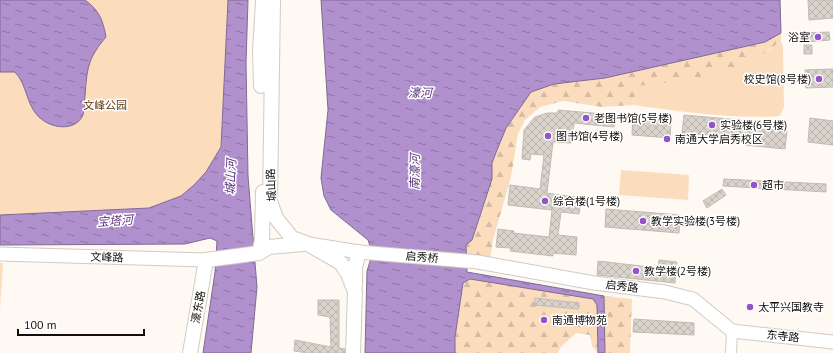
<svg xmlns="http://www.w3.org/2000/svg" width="833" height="353" font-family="'PT Sans','Noto Sans SC',sans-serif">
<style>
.green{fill:#fbddbe}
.forest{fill:url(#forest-firs)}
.water{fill:url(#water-ripples);stroke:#806993}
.building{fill:url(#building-cross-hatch);stroke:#c1bbb4}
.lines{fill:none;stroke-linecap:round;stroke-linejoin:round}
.minor-casing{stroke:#d2cbc4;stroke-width:12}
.tertiary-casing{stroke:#d2cbc4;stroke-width:15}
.secondary-casing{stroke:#d2cbc4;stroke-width:16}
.minor{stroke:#fff;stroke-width:10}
.tertiary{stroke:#fff;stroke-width:13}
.secondary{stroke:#fff;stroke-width:14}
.poi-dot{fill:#9553c8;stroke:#fff;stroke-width:1.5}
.labels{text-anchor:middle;stroke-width:3;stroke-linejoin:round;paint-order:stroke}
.poi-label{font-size:11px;fill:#110f0c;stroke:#fff;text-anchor:start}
.park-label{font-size:11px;fill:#5d3b10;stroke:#fff}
.street-label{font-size:11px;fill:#110f0c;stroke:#fff}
.water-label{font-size:12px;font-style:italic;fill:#5d347d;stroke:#fff}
</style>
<defs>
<pattern id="forest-firs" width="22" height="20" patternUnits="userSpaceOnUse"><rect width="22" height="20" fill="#fbddbe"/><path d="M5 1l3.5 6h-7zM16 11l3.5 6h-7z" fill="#d6bca2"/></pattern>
<pattern id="water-ripples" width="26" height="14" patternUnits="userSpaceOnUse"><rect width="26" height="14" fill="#b090cd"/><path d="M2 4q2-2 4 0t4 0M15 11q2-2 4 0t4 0" fill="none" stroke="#8e74a5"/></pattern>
<pattern id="building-cross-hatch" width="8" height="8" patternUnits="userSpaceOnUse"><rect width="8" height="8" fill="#dad3cc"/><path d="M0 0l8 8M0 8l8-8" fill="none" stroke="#bab4ae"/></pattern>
</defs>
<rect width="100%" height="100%" fill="#fef9f3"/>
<!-- green -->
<path class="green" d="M0,0h228l-7,147 -15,25 -12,13 -13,11 -32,12 -149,7z
M781,41l2,6 1,60 -4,9c-48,3 -98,-4 -146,-11l2,-19 25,-3 109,-33z
M621,170l68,5 -1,25 -69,-5z
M0,263h3l-3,47z"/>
<!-- forest -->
<path class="forest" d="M781,33v8c-41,33 -93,40 -145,45l-2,19 -32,2 -39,-6 -23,6 -15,13 -7,14 -7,43 -18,63 -3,19 -24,-5v-9l6,-5 20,-61v-16l5,-13 9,-22 25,-36 23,-8 51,-6 160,-36z
M470,279l123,20 11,-3 28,3 -2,54h-32l-6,-7 -2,-11 -14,-2 -16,15 -2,5h-103v-16l8,-54z"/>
<!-- water -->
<path class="water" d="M0,0h85c14,10 18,20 21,37 -18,21 -19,31 -21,59 -1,6 0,16 -3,21 -9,15 -32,11 -43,0 -13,-12 -12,-33 -24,-45h-15z
M228,0h20l-2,63 2,113 9,111 -6,66h-48l12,-81 2,-31 -7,-3 -25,6 -185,1v-30l149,-7 32,-12 13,-11 12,-13 15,-25z
M321,0h459l1,33 -16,9 -160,36 -51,6 -23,8 -25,36 -9,22 -5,13v16l-20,61 -6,5 1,27 137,24 1,57h-7l-1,-48 -4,-6 -123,-20 -7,4 -8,54v16h-90l2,-82 5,-16 -1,-6 -3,-9 -37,-30 -7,-14 -3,-18 7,-68z"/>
<!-- building -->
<path class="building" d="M808,0h25v18l-24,2z
M829,32l1,8 -24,2v-9z
M804,45h8v9h-8z
M833,69v18l-27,1 -1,-18z
M558,110l57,5 -1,12 -40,-4 -3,20 -18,-1 -6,51 34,5 -2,16 -18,-2 -3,23 19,2 -1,18 -23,-2v3l-43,-5 1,-3 -15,-1 2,-18 16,2 -1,2 36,4 3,-27 -44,-5 2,-20 30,4 4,-34 -13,-1 -1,6 -8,-1 2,-29 11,-13 12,-4h11z
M684,115l57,5 -1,7 47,4 -2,18 -40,-4 1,-7 -64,-5z
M633,117l38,3 -1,18 -38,-3z
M810,118l23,3v24l-25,-3z
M724,179l102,5v8l-103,-6z
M722,189l4,6 -19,13 -4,-7z
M606,209l74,6 -1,18 -74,-6z
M659,260l18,2 -2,21 -78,-8 1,-14 60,7z
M535,298l44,5 -1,6 -44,-4z
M318,300h21v48l6,1v4h-37l-14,-2 1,-11 36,7 -1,-30 -12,-2z
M634,319l60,4v12l-61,-3z"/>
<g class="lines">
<!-- minor casing -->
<g class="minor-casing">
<path id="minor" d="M731,353l1,-22"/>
</g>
<!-- tertiary casing -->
<g class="tertiary-casing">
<path id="tertiary" d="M309,244l50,8 119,10 116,21 71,9 28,7 39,32 101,11
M0,254l206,6"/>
</g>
<!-- secondary casing -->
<g class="secondary-casing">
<path id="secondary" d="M273,0l-3,201 6,17 16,20 14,5 35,20 7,11 7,18 -2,61
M261,86l-1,-35 3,-49
M259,253l3,-13 1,-48
M355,285v-18l4,-15
M190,353l16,-93 53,-7 10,-6 34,-3"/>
</g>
<!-- minor -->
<use href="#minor" class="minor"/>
<!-- tertiary -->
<use href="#tertiary" class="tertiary"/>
<!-- secondary -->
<use href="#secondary" class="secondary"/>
</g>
<!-- markers -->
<g class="poi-dot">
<circle cx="818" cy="37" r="4"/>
<circle cx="819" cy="79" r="4"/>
<circle cx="586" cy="118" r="4"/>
<circle cx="712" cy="125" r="4"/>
<circle cx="548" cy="136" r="4"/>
<circle cx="667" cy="139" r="4"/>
<circle cx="754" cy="185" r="4"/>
<circle cx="545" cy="201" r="4"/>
<circle cx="643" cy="221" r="4"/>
<circle cx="636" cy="271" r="4"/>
<circle cx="750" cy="307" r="4"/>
<circle cx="544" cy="320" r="4"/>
</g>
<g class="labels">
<!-- poi labels -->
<g class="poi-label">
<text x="810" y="41" text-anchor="end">浴室</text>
<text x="811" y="83" text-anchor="end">校史馆(8号楼)</text>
<text x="594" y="122">老图书馆(5号楼)</text>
<text x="720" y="129">实验楼(6号楼)</text>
<text x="556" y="140">图书馆(4号楼)</text>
<text x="675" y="143">南通大学启秀校区</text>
<text x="762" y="189">超市</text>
<text x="553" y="205">综合楼(1号楼)</text>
<text x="651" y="225">教学实验楼(3号楼)</text>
<text x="644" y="275">教学楼(2号楼)</text>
<text x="758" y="311">太平兴国教寺</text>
<text x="552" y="324">南通博物苑</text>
</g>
<!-- park labels -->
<g class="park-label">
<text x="105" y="109">文峰公园</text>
</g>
<!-- street labels -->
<g class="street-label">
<text transform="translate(271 185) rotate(-93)" y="4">城山路</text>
<text transform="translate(107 257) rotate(2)" y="4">文峰路</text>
<text transform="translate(422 257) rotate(5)" y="4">启秀桥</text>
<text transform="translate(622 286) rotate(7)" y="4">启秀路</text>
<text transform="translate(198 307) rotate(-80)" y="4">濠东路</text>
<text transform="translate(783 336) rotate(6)" y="4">东寺路</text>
</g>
<!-- water labels -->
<g class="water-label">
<text x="420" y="97">濠河</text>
<text transform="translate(415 172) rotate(-89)" y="4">南濠河</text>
<text transform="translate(231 177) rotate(-88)" y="4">城山河</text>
<text transform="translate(115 221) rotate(-4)" y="4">宝塔河</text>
</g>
</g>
<!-- scale -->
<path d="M18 329v6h126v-6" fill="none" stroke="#110f0c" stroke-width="2"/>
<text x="24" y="329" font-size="12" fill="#110f0c" stroke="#ffffff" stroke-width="3" paint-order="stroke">100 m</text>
</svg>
